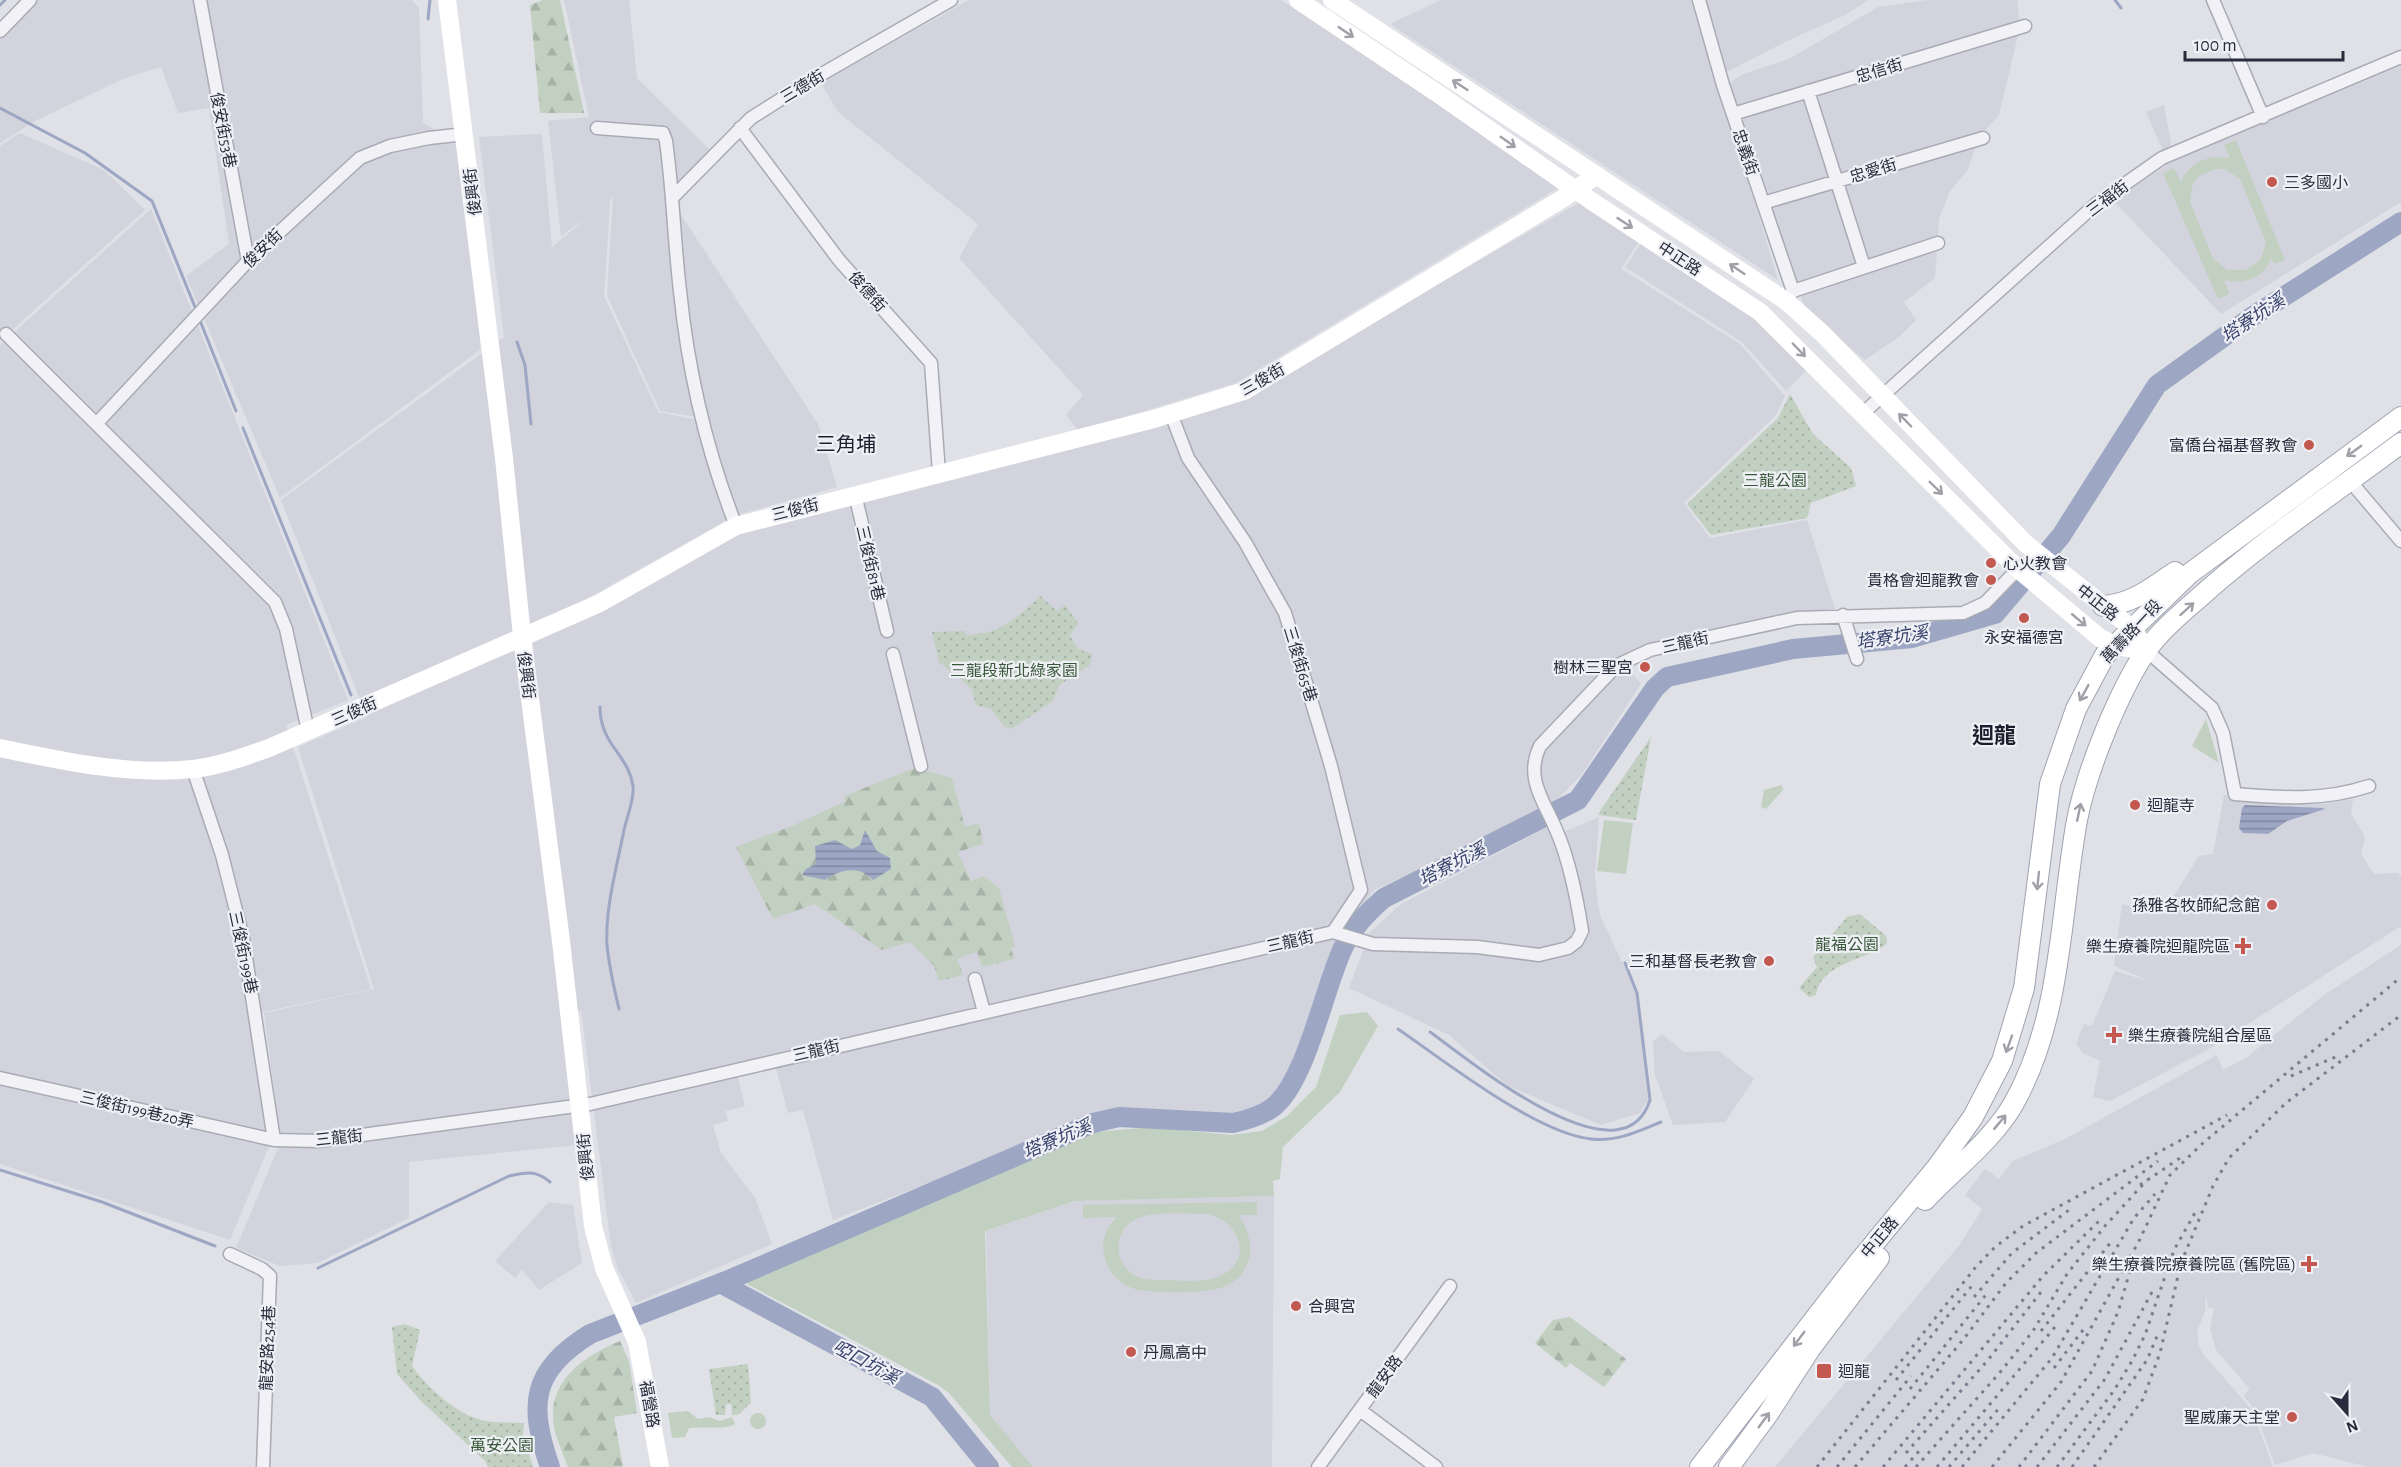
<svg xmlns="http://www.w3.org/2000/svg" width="2401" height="1467" font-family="'Alegreya Sans','Noto Sans TC',sans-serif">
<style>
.built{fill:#d2d3dc}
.grass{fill:#c2d0c1;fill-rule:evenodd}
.forest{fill:url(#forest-firs)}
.park{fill:url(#park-dots)}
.water{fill:url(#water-rules)}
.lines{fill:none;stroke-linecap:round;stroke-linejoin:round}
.stream{stroke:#9da7c4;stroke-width:3}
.river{stroke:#9da7c4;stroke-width:20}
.street-casing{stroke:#a9abb4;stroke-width:15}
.primary-casing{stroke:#a0a3b2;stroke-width:22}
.street{stroke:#f2f2f6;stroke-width:12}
.secondary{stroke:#fff;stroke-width:18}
.primary{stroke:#fff;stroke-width:20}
.rail{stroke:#7a7d8f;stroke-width:3;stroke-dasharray:3 6;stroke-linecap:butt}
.oneway{stroke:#9fa0a8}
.poi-dot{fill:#c2584f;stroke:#eff0f5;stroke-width:2}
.labels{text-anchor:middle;stroke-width:4.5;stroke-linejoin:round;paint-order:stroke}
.street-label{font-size:16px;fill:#2a2c3d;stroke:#eff0f5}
.poi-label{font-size:16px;fill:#2a2c3d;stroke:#eff0f5;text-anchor:end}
.park-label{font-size:16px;fill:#385839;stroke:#eff0f5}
.water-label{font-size:18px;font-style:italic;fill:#37436d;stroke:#eff0f5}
.quarter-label{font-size:20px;fill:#1c1e2e;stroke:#eff0f5}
.district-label{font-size:22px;font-weight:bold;fill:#1c1e2e;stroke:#eff0f5}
</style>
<defs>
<pattern id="forest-firs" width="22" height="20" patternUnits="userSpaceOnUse" patternTransform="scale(1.5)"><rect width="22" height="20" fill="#c2d0c1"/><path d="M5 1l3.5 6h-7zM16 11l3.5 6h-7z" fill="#a7b3a7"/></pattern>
<pattern id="park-dots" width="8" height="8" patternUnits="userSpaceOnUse" patternTransform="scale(1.5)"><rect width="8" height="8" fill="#c2d0c1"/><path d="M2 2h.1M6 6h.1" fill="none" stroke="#a7b3a7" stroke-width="1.8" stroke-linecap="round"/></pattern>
<pattern id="water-rules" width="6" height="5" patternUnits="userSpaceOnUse" patternTransform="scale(1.5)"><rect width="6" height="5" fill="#9da7c4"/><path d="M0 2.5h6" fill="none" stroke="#8088a0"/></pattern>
</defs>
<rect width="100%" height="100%" fill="#dfe1e7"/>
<!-- built -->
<path class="built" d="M38,0h374l7,8 4,115 36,20 22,206 -201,149 -94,-222 43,-32 -20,-136 -31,5 -17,-46 -36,11 -90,43 -35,22v-104z
M564,0h65l8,78 75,74 -42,46 148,226 19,63 -100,28 -15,-35 -8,-42 -17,-21 -37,-6 -53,-116 6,-98 -3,3 -6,96 54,116 38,8 31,100 -139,78 2,17 150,-87 499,-130 347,-199 57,36 -22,34 119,75 45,52 -9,19 -92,88 26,35 97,-18 28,89 -38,3 -147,40 -21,17 12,15 -59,90 -25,26 -27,19 -156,71 -27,37 -61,148 -18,25 -30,16 -118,-7 -287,111 -30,-110 -15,3 -13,-49 -38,9 8,33 -19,5 2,10 -15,4 8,28 34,45 17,46 -136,59 -18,-34 -7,-23 -30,-236 -20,10 16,125 -168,17v56l-91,45 -38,3 -44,-18 45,-107 -17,-128 110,-24 -76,-242 69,-30 -86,-217 223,-163 -25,-200 63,-3 10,113 36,-30 -27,19 -13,-115 41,-4z
M969,0h312l280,186 -325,197 -158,48 -12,-16 17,-20 -124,-137 19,-34 -140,-112 -17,-29z
M1441,0h427l-23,15 -58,26 -70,36 61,203 -388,-256z
M1927,0h90l3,27 -21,88 -20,22 -12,34 -17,20 -11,28 -4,59 -31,24 12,18 -17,17 -34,23 -59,-49 -79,-227 16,-10 46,-15 89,-52z
M2401,66v136l-180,112 -107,-113 57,-39z
M2164,105l8,45 -8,3 -18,-41z
M20,133l84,37 41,40 -145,131v-195z
M151,209l197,491 -62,25 85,264 -117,25 16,130 -40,96 -230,-76v-819z
M1644,239l125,80 42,46 -25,26 -44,-49 -117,-75z
M2224,795l18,4 83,5 28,-5 -2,14 14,24 -4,17 13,20 24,-1 3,4v49l-192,123 -99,52 -17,-4 7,-36 -17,-8 -7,-9 8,-20 8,2 23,-55 34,10 -35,-15 8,-62 41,9 36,-57 14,-2z
M1599,817l-4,60 3,26 3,15 36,75 11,107 -8,13 -39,12 -93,-39 -59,-51 -100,-47 21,-56 31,-28 147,-77 4,10z
M2401,945v158l-5,1 5,1v362h-33l-55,-14 -38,12 -20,-54 -11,-15 6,-7 -34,-39 -6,-21 4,-20 -6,-2 -2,-12 -1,16 -8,21 2,14 5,9 48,55 21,57h-498l186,-224 21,-34 -17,-14 20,-26 14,10 14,-18 54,-23 150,-83 6,15 23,-12 78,-63z
M1662,1034l22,18 35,-1 35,28 -29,43 -52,3 -18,-50 -2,-34z
M1274,1196l-2,271h-239l-43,-51 -4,-185 89,-30z
M549,1202l24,3 9,58 -43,27 -17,-20 -7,8 -20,-17z"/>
<!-- grass -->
<path class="grass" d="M2236,140l49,120 -11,4 -3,-7c-5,21 -28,28 -47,23l5,14 -11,5 -55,-126 11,-5 7,14c9,-21 27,-27 49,-24l-6,-13zM2216,169h9l15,10 26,63 -5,17 -15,11h-19l-14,-12 -23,-56 3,-19 6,-7z
M2206,719l13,44 -27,-17z
M1782,785l1,5 -17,19 -5,-2 3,-17z
M1604,820l29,3 -7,51 -29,-3z
M1367,1012l11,14 -38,66 -57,55 -3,32 -7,2 1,15 -199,5 -90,30 5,184 43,52h-21l-63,-74 -11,-8 -191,-101 1,-5 6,-4 331,-142 66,-6 80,8 31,-4 25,-15 29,-29 24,-72z
M1257,1202v13h-19c19,24 17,60 -15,72 -16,7 -75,7 -91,1 -14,-5 -23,-16 -27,-30 -5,-16 1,-30 12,-41l-34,1v-13zM1206,1214c32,5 49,44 16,61 -16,9 -41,5 -59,5 -12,0 -25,0 -34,-9 -16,-14 -13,-41 5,-51 19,-10 51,-6 72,-6z
M688,1411l10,8 12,-2 9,4 13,-4 3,7c-9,6 -33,2 -46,4l-4,9 -13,1 -4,-25z
M750 1421a8 8 0 1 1 16 0a8 8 0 1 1-16 0Z"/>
<!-- forest -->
<path class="forest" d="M543,0h17l24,113h-44l-10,-108z
M915,768l37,10 13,49 14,-4 4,21 -25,8 13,29 13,-5 15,12 16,58 -4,2 3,11 -32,8 -5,-15 -20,7 6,16 -24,6 -5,-15 -24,-24 -28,8 -67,-46 -42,15 -37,-72 56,-21 54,-25 -2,-5z
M1570,1317l56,42 -22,28 -34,-24 -4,5 -31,-25 18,-23z
M620,1341l9,20 8,52 -23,4 9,50h-55c-5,-13 -11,-27 -14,-40 -8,-46 30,-71 66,-86z"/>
<!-- park -->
<path class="park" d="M1790,394l23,40 38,34 5,18 -45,17 -4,15 -96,17 -24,-31 91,-86z
M1040,596l17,15 8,-6 13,18 -8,13 8,13 14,5 -2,11 -31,20 -6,16 -42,28 -7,-3 -13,-17 -15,-4 -4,-16 -33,-27 -7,-30 32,-1 3,4c32,0 51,-18 73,-39z
M1651,737l-15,83 -38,-5 4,-7z
M1860,914l26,22 1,8c-20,16 -67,19 -71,51l-7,2 -10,-9 18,-21 -4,-10 34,-40z
M405,1324l15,6 -8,36c15,21 47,51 74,55 12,2 26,1 38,2l-1,12 10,32h-45l-3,-6 -64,-60 -24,-27 -5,-47z
M748,1364l3,39 -13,12h-6l-1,-11 -5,1 -1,10h-9l-7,-46z"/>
<!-- water -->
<path class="water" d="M2245,805l78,3 2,1 -38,12 -19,13 -25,-1 -4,-5 3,-20z
M865,830l12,21 13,7 1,11 -18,11c-13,-15 -33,-11 -48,0l-23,-5 4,-6 10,-5 -1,-18 20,-6 17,9 8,-4z"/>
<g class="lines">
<!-- stream -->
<path class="stream" d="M2115,0l6,8
M0,5l5,-5
M428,19l2,-19
M0,108l85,45 67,48 45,111
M199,318l37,93
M517,342l8,23 6,59
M243,428l108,267
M600,707c0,38 29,48 33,79 2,14 -8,35 -10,49 -7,35 -18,75 -16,110 2,22 7,43 12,64
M1398,1029c48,33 138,104 193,110 26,3 48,-8 70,-17
M1430,1032c37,26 192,156 220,68l-13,-107 -12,-30
M0,1170l102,32 113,44
M318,1268l191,-92c17,-4 27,-6 41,6"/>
<!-- river -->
<path class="river" d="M720,1283l212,114 57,70
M550,1467c-22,-63 -19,-96 40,-133l141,-55 362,-156 26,-6 114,6c14,-3 28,-7 39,-15 34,-25 52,-120 71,-160 10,-21 24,-35 41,-50l194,-98 77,-112 12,-11 126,-28 119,-11 83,-24 66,-78 96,-151 93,-67 151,-96"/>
<!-- street casing -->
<g class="street-casing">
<path id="street" d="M200,0l48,261
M1699,0l24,85 70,206 -7,10
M2213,0l50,117
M0,31l30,-31
M1808,91l56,176
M1733,114l292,-88
M597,128l66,5 3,8c7,50 8,100 14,150 8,79 27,161 56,235
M740,128l99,132 92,103 8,110
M673,197l78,-79 57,-36 143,-82
M1763,203l220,-65
M1793,291l145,-48
M6,334l269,268 11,27 22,102
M1171,414l17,44 57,84 40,71 46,153 30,124 -28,42
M1862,414l233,-209 67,-47 239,-101
M97,423l151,-162 112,-103 30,-12 39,-8 36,-4
M2350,481l51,60
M855,494l32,137
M1843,615l14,44
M2147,651l65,57 11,25 12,61c46,4 89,7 134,-8
M893,654l28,112
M193,769l29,86 21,83 31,202
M975,979l9,33
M0,1078l274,62 44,1 272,-37 743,-172 40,12 104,3 62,8 29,-7 9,-7 5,-10c-5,-32 -12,-69 -25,-99 -12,-30 -33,-53 -17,-86l76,-80 34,-16 147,-32 166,-5 22,-10 33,-34
M230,1254l32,15 8,7 -7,191
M1360,1410l76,57
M1318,1467l132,-181"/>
</g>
<!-- primary casing -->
<g class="primary-casing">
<path id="primary" d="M2103,606c29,-2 49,-18 72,-34
M1925,1200c29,-31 68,-60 89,-97 48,-86 46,-188 63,-283 10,-50 41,-127 69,-169 17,-24 42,-43 64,-63 60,-52 127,-97 191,-145
M1700,1467l158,-204 80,-97 35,-49 29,-56 22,-73 26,-204 26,-75 29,-54 84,-81 212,-157
M1729,1467l39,-53 42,-65 69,-91"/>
</g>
<!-- street -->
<use href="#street" class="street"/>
<!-- secondary -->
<path class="secondary" d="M447,0l57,458 18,178 39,305 32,285 11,42 33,74 23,125
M1298,0l142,95 150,105 170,112 258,257 82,69 17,8 30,5
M1332,0l454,301 37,33 203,210 107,85 6,10
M0,748c62,13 130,28 193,21 26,-3 51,-12 76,-21l331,-145 136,-77 418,-107 90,-28 318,-192 35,-24"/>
<!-- primary -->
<use href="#primary" class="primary"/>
<!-- rail -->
<path class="rail" d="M2291,1076l47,-20
M2140,1185l40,-27
M1974,1297l38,-44 57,-43
M2041,1331l70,-89
M2054,1368l29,-38
M1896,1380l79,-98
M1910,1389l79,-98
M1906,1453l82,-93 53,-68
M1817,1467l158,-199 20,-21 28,-21 204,-111
M1837,1467l74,-91
M1855,1467l108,-127 43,-57 30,-30 122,-92
M1883,1467l160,-191 57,-56
M1905,1467l14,-16
M1916,1467l86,-97 31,-39 34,-57 38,-48 42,-46
M1937,1467l118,-140
M1949,1467l51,-60
M1962,1467l90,-109 82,-140 21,-24
M1992,1467l69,-85 78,-141 31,-66 33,-32 198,-166
M2019,1467l73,-96 26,-59 14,-48
M2037,1467l68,-88 47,-87
M2057,1467l58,-78 17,-28 13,-26 29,-85 22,-39
M2072,1467l75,-107 11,-26
M2094,1467l49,-68 17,-46 21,-90 32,-77 16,-28 57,-55 115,-88"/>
</g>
<!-- one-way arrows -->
<defs><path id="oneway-shaft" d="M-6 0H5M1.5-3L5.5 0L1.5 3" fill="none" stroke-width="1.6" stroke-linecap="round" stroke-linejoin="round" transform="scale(1.5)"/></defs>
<g class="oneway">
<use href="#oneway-shaft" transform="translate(1346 32) rotate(34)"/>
<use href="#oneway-shaft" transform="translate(1460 85) rotate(-147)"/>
<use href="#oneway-shaft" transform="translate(1508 142) rotate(35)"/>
<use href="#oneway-shaft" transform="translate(1625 223) rotate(33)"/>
<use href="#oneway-shaft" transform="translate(1737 269) rotate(-146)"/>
<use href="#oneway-shaft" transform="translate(1799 350) rotate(46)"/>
<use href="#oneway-shaft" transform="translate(1905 420) rotate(-134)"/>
<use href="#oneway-shaft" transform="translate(2354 451) rotate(144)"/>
<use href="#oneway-shaft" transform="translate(1936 488) rotate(44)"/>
<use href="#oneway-shaft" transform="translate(2187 609) rotate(-42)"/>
<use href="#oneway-shaft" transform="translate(2079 620) rotate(40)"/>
<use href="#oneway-shaft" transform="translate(2084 693) rotate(119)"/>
<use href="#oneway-shaft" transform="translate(2079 812) rotate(-78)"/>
<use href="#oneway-shaft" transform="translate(2038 881) rotate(96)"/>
<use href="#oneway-shaft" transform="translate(2009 1044) rotate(110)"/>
<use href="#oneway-shaft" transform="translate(2000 1122) rotate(-50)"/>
<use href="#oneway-shaft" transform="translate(1799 1339) rotate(127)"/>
<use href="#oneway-shaft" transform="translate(1764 1420) rotate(-54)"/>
</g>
<!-- markers -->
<g class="poi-dot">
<circle cx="2272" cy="182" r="6"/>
<circle cx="2309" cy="445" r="6"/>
<circle cx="1991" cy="563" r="6"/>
<circle cx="1991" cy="580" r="6"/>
<circle cx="2024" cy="618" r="6"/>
<circle cx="1645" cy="667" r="6"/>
<circle cx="2135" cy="805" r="6"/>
<circle cx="2272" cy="905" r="6"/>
<path d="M2240 937h6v6h6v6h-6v6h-6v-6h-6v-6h6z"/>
<circle cx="1769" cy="961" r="6"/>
<path d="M2111 1026h6v6h6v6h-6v6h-6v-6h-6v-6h6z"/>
<path d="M2306 1255h6v6h6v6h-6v6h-6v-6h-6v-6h6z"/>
<circle cx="1296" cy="1306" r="6"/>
<circle cx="1131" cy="1352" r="6"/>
<rect x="1816" y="1363" width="16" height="16" rx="3"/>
<circle cx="2292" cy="1417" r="6"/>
</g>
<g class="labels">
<!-- street labels -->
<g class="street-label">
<text transform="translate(1879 70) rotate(-17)" y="6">忠信街</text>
<text transform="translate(802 86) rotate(-31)" y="6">三德街</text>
<text transform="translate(224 130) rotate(79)" y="6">俊安街53巷</text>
<text transform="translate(1746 152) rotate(71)" y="6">忠義街</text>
<text transform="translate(1873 170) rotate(-17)" y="6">忠愛街</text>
<text transform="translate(472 192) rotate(-97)" y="6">俊興街</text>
<text transform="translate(2107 198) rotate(-37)" y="6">三福街</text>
<text transform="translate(262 248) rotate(-44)" y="6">俊安街</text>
<text transform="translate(1680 258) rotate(33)" y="6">中正路</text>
<text transform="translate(868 291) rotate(48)" y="6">俊德街</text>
<text transform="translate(1262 379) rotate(-29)" y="6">三俊街</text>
<text transform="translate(795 509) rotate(-14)" y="6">三俊街</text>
<text transform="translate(871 563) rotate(77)" y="6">三俊街81巷</text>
<text transform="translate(2098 602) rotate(38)" y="6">中正路</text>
<text transform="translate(2131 631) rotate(-47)" y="6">萬壽路一段</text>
<text transform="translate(1685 642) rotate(-13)" y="6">三龍街</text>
<text transform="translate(1301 664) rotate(73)" y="6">三俊街65巷</text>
<text transform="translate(527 675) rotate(83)" y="6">俊興街</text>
<text transform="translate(354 711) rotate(-24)" y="6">三俊街</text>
<text transform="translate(1290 941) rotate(-13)" y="6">三龍街</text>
<text transform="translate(244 952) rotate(78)" y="6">三俊街199巷</text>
<text transform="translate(816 1050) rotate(-13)" y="6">三龍街</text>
<text transform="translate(137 1109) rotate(13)" y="6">三俊街199巷20弄</text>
<text transform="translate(339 1137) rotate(-6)" y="6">三龍街</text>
<text transform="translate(585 1157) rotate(-96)" y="6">俊興街</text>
<text transform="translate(1879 1237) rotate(-50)" y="6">中正路</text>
<text transform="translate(267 1348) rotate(-88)" y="6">龍安路254巷</text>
<text transform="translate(1384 1376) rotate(-54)" y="6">龍安路</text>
<text transform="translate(650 1404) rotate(80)" y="6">福營路</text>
</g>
<!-- poi labels -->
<g class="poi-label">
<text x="2284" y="188" text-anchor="start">三多國小</text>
<text x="2297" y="451">富僑台福基督教會</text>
<text x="2003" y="569" text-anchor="start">心火教會</text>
<text x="1979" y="586">貴格會迴龍教會</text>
<text x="2024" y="643" text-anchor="middle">永安福德宮</text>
<text x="1633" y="673">樹林三聖宮</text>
<text x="2147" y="811" text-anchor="start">迴龍寺</text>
<text x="2260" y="911">孫雅各牧師紀念館</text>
<text x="2230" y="952">樂生療養院迴龍院區</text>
<text x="1757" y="967">三和基督長老教會</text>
<text x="2128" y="1041" text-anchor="start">樂生療養院組合屋區</text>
<text x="2296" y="1270">樂生療養院療養院區 (舊院區)</text>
<text x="1308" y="1312" text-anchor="start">合興宮</text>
<text x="1143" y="1358" text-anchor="start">丹鳳高中</text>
<text x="1838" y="1377" text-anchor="start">迴龍</text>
<text x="2280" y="1423">聖威廉天主堂</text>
</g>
<!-- park labels -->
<g class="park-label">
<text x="1775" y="486">三龍公園</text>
<text x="1014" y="676">三龍段新北綠家園</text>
<text x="1847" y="950">龍福公園</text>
<text x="502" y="1451">萬安公園</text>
</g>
<!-- water labels -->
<g class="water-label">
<text transform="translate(2253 318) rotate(-34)" y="6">塔寮坑溪</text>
<text transform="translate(1892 637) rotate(-8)" y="6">塔寮坑溪</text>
<text transform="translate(1452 864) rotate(-27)" y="6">塔寮坑溪</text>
<text transform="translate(1057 1139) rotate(-23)" y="6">塔寮坑溪</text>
<text transform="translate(866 1362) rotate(28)" y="6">啞口坑溪</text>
</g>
<!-- quarter labels -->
<g class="quarter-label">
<text x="846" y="451">三角埔</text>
</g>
<!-- district labels -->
<g class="district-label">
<text x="1994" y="743">迴龍</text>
</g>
</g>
<!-- north arrow -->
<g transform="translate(2347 1413) rotate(159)" stroke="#eff0f5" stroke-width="4.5" paint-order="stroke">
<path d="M0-4.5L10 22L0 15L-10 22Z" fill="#2a2c3d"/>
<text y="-9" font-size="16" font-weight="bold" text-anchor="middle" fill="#2a2c3d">N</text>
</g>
<!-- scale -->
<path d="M2185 51v9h158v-9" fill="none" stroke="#2a2c3d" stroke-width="3"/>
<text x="2194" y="51" font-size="18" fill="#2a2c3d" stroke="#eff0f5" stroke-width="4.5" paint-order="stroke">100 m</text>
</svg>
